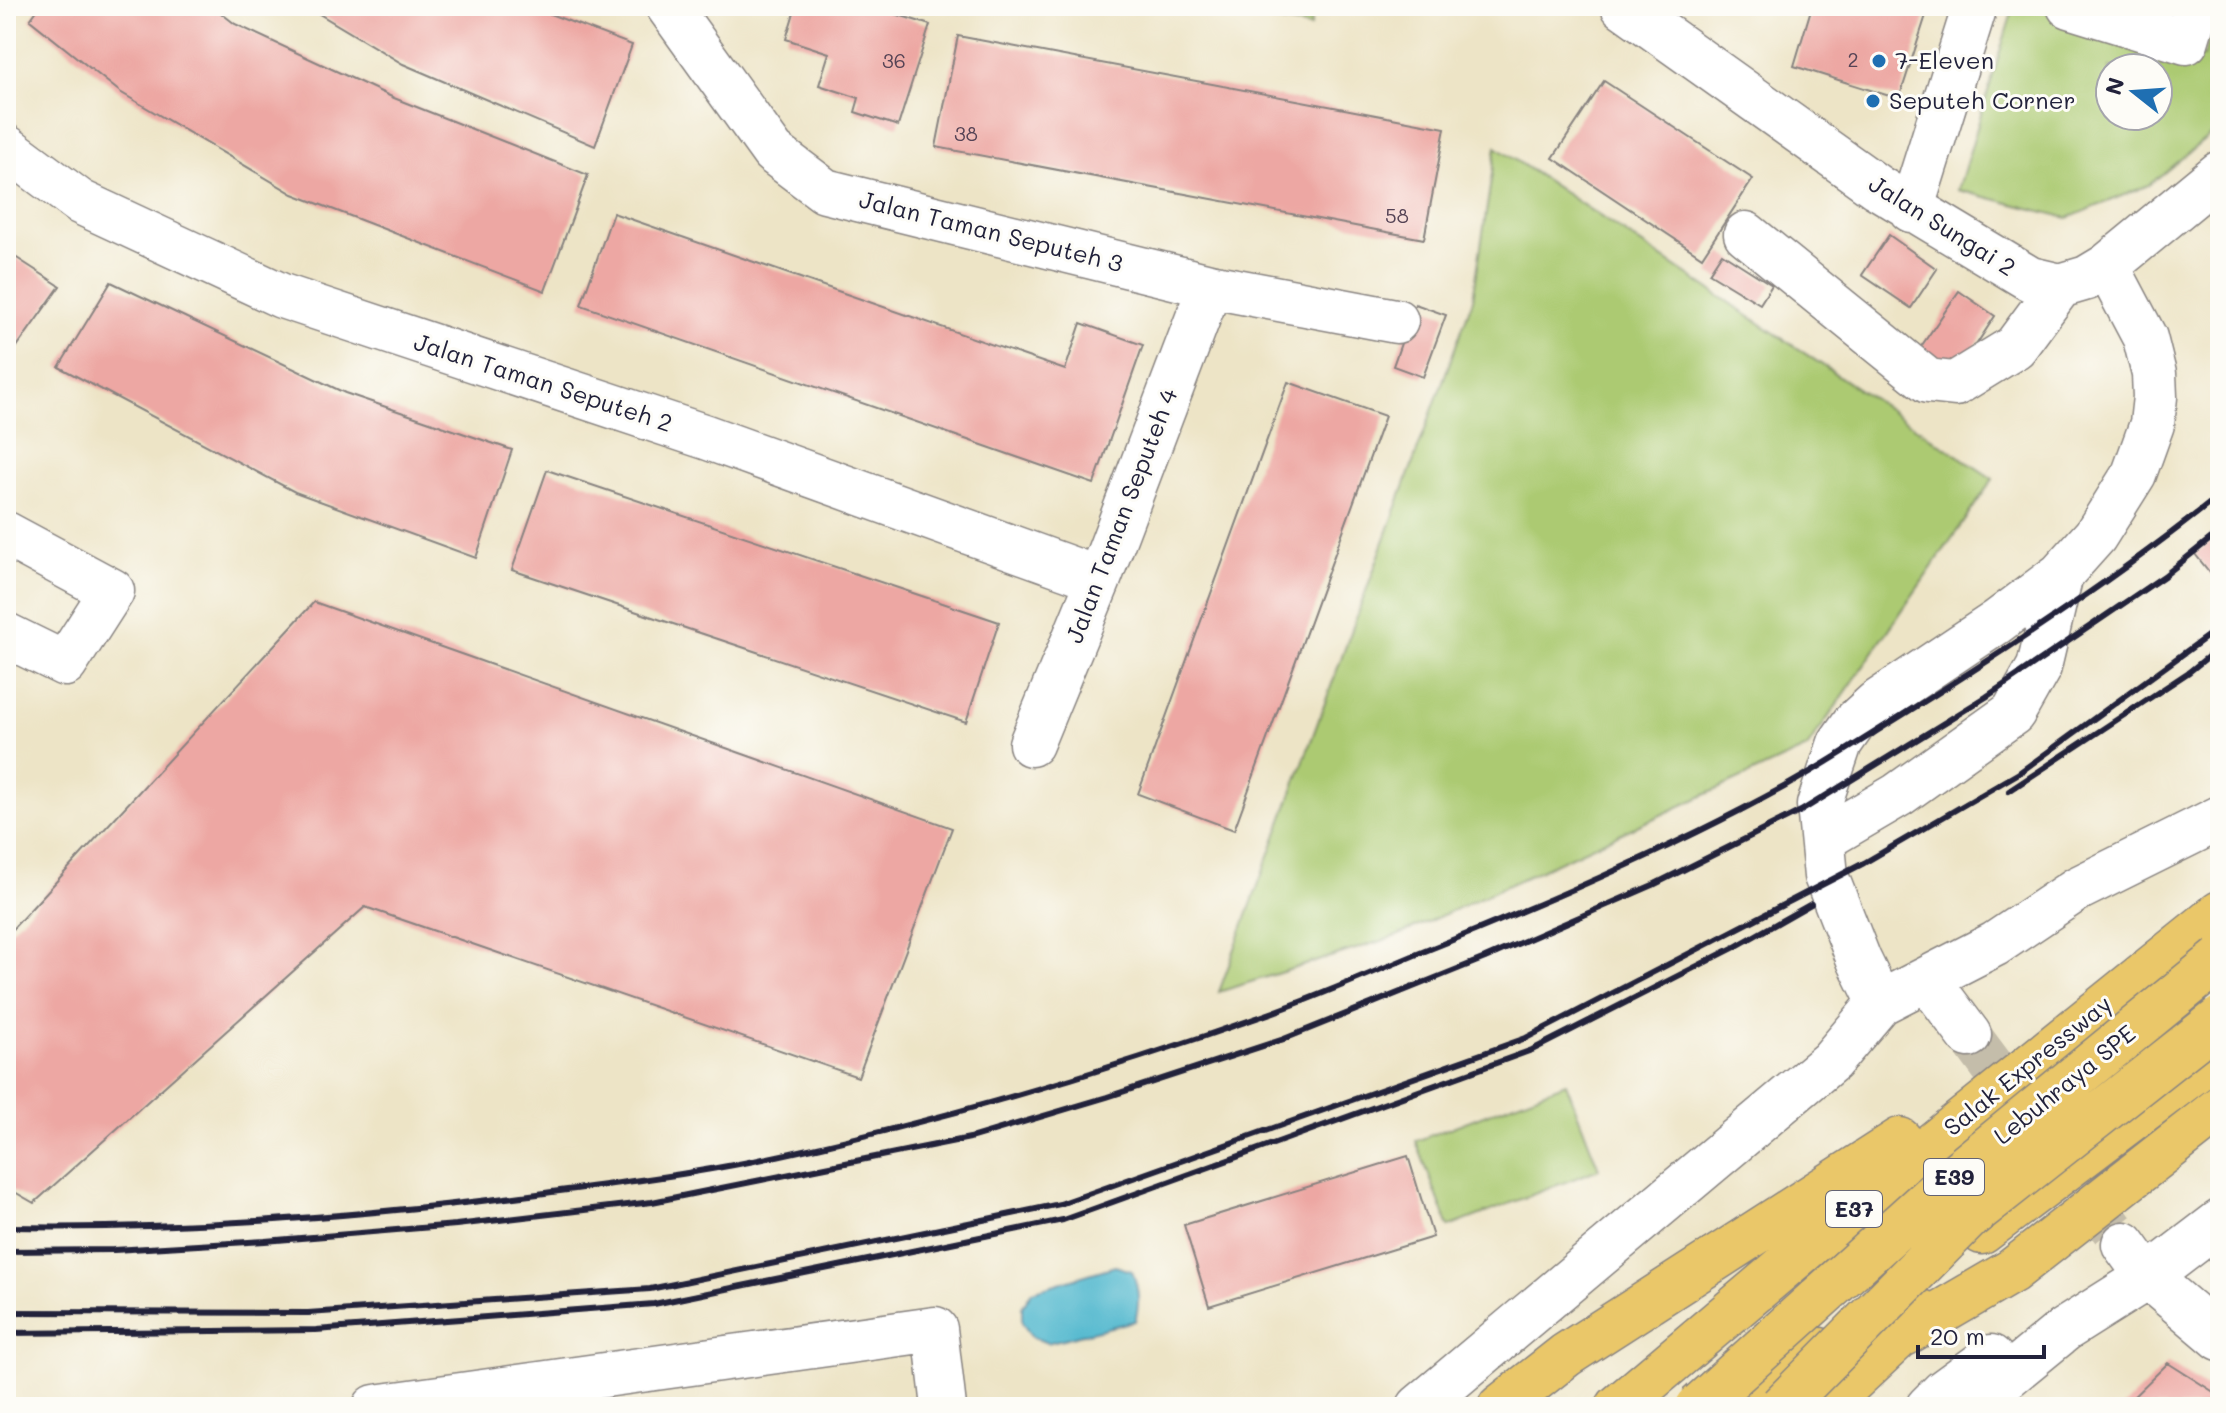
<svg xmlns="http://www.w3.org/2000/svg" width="2226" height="1413" font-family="Mali,sans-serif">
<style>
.green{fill:#acca72;stroke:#677656;stroke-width:2;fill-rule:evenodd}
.water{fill:#50b7ce;stroke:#396c84;stroke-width:2}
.building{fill:#eda7a3}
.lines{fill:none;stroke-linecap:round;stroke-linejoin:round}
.minor-tunnel{stroke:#c4bdaa;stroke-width:44;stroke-dasharray:44 22;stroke-linecap:butt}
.minor-casing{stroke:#888380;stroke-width:47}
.highway-casing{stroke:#888380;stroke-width:47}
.minor{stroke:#fff;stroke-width:44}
.highway{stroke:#eac769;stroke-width:44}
.rail{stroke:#22223b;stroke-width:6}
.highway-bridge-casing{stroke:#888380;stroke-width:47;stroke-linecap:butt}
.highway-bridge{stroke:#eac769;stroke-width:44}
.poi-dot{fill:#1f6fb2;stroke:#fdfcf7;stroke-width:3}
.labels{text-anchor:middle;stroke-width:6;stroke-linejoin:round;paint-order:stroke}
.number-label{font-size:20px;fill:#554355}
.shield{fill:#fdfcf7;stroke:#646373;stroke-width:2}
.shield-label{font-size:22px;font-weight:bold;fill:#22223b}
.poi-label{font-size:24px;fill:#22223b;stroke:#fdfcf7;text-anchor:start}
.street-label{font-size:24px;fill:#22223b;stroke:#fdfcf7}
</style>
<rect width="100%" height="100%" fill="#fdfcf7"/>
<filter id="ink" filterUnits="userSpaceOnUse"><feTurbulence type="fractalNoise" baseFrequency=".0125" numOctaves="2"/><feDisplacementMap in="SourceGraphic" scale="16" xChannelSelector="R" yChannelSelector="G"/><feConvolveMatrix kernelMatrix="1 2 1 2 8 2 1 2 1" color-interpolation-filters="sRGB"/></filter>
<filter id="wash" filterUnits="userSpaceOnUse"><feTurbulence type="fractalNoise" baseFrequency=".006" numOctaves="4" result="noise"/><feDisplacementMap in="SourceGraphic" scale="32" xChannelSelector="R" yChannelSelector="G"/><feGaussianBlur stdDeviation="1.8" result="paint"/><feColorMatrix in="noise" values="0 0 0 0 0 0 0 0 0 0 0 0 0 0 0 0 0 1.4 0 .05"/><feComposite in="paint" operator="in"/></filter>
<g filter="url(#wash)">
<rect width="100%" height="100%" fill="#ede4c6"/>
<!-- green -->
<path class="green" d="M1186,6h124l1,21z
M2014,6h34l155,51 17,-50v120l-71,58 -81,33 -110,-28zM2110,68h48v48h-48z
M1496,147l497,332 -186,269 -410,188 -178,56 254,-693z
M1566,1083l33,86 -150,58 -33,-86z"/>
<!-- water -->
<path class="water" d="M1115,1266l17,5c7,18 8,32 3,50l-88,22 -15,-6 -10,-14v-16l10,-16z"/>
<g id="blocks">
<!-- building -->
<path class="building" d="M40,6h172l23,18 159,74 194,77 -43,116 -252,-97 -173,-102 -90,-72z
M306,6h223l103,39 -37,101 -192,-82z
M796,6h92l-2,5 44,14 -32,101 -43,-14 4,-14 -40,-13 10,-32 -43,-14z
M1812,6h117l-30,93 -105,-33z
M2153,6h30l-3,9z
M958,36l487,92 -21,111 -488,-92z
M1604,81l149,98 -51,78 -149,-99z
M613,213l452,157 16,-47 62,22 -49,139 -513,-179z
M1889,235l48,34 -26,39 -49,-33z
M6,251l54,35 -54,76z
M1722,253l50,32 -12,19 -51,-31z
M111,282l234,111 167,57 -36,108 -181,-66 -236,-125z
M1959,291l36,25 -40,61 -37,-26z
M1415,304l31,11 -23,62 -30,-11z
M1288,382l97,34 -151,414 -96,-36z
M547,470l452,152 -33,100 -454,-152z
M2220,534v41l-5,4 -20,-25z
M314,602l638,226 -94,249 -493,-170 -331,296 -28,-16v-251z
M1408,1156l25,81 -224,69 -25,-81z
M2168,1363l52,33v11h-97z"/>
</g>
</g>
<g filter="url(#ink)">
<use href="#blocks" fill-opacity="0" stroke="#888380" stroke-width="2"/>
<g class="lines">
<!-- minor-tunnel -->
<path class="minor-tunnel" d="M1969,1035l155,209"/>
<!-- minor casing -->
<g class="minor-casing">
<path id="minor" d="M668,6l105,146 52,39 385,95 186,35
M1623,6l254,181 153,92 30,7 27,-8 20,-12 113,-93
M2069,6l117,36 11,-36
M6,147l74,55 202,94 424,141 393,142
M1911,210l64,-204
M1746,234l182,147 27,3 60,-37 45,-61
M6,534l106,57 -47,73 -59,-29
M1031,744l68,-165 111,-293
M1823,839l75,-44 115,-82 26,-46 22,-93
M1927,979l42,56
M1880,1003l-21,-43 -33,-84 -7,-71 21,-62 14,-20 22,-20 121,-81 64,-48 34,-38 39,-62 18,-50 3,-27 -1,-23 -9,-36 -38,-72
M2124,1244l24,33 72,61
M375,1407l560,-78 9,78
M1419,1407l412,-346 49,-58 115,-59 82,-55 143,-71
M1928,1407l15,-15 48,-35
M1970,1407l94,-77 84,-53 72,-55"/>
</g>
<!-- highway casing -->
<g class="highway-casing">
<path id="highway" d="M1982,1232l238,-180
M1904,1334l108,-63 208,-163
M1500,1407l66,-52 334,-215
M1618,1407l226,-191 376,-303
M1742,1407l78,-57
M1824,1407l100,-94"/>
</g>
<!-- minor -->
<use href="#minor" class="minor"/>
<!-- highway -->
<use href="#highway" class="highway"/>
<!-- rail -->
<path class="rail" d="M2009,791l180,-119 31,-25
M6,1227c175,3 351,-10 524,-32 75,-10 150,-19 224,-34 175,-37 348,-88 517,-148 48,-17 96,-38 144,-58 125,-50 250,-103 369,-168 38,-21 75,-45 112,-68 112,-69 222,-142 324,-224
M6,1251l108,-1 151,-9 191,-16 196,-23 318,-64 137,-41 177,-58 201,-81 168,-73 148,-74 185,-114 178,-121 56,-45
M6,1312l302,1 342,-24 410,-85 466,-166 338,-175 155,-90 201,-146
M6,1333l310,-3 338,-26 409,-84 469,-170 203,-103 76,-43"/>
<!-- highway-bridge casing -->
<g class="highway-bridge-casing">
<path id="highway-bridge" d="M1698,1407l255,-230 267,-218
M1781,1407l188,-190 251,-198"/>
</g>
<!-- highway-bridge -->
<use href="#highway-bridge" class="highway-bridge"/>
</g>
</g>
<!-- markers -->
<g class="poi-dot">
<circle cx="1879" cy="61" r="8"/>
<circle cx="1873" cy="101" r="8"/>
</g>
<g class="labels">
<!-- number labels -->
<g class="number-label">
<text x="1853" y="67">2</text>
<text x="894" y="68">36</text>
<text x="966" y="141">38</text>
<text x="1397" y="223">58</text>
</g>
<!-- shield labels -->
<g class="shield">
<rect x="1924" y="1159" width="60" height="36" rx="6"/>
<rect x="1826" y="1191" width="56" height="36" rx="6"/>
</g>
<g class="shield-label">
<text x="1954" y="1185">E39</text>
<text x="1854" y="1217">E37</text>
</g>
<!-- poi labels -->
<g class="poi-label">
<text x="1895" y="69">7-Eleven</text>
<text x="1889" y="109">Seputeh Corner</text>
</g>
<!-- street labels -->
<g class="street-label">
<text transform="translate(1942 226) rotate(32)" y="8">Jalan Sungai 2</text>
<text transform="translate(991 232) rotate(14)" y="8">Jalan Taman Seputeh 3</text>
<text transform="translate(543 383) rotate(18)" y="8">Jalan Taman Seputeh 2</text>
<text transform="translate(1122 516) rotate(-69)" y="8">Jalan Taman Seputeh 4</text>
<text transform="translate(2028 1066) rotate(-39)" y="8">Salak Expressway</text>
<text transform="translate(2065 1085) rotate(-39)" y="8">Lebuhraya SPE</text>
</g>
</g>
<!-- margin -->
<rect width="2226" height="1413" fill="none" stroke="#fdfcf7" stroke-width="32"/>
<!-- north arrow -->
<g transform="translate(2134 92) rotate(287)"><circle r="38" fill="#fdfcf7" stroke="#a5a5ac" stroke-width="2"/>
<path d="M0-6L14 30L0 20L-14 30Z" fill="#1f6fb2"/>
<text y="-12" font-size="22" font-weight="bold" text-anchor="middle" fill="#22223b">N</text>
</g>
<!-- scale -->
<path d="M1918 1345v12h126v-12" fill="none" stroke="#22223b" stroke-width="4"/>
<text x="1930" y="1345" font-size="24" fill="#22223b" stroke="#fdfcf7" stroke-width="6" paint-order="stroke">20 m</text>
</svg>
